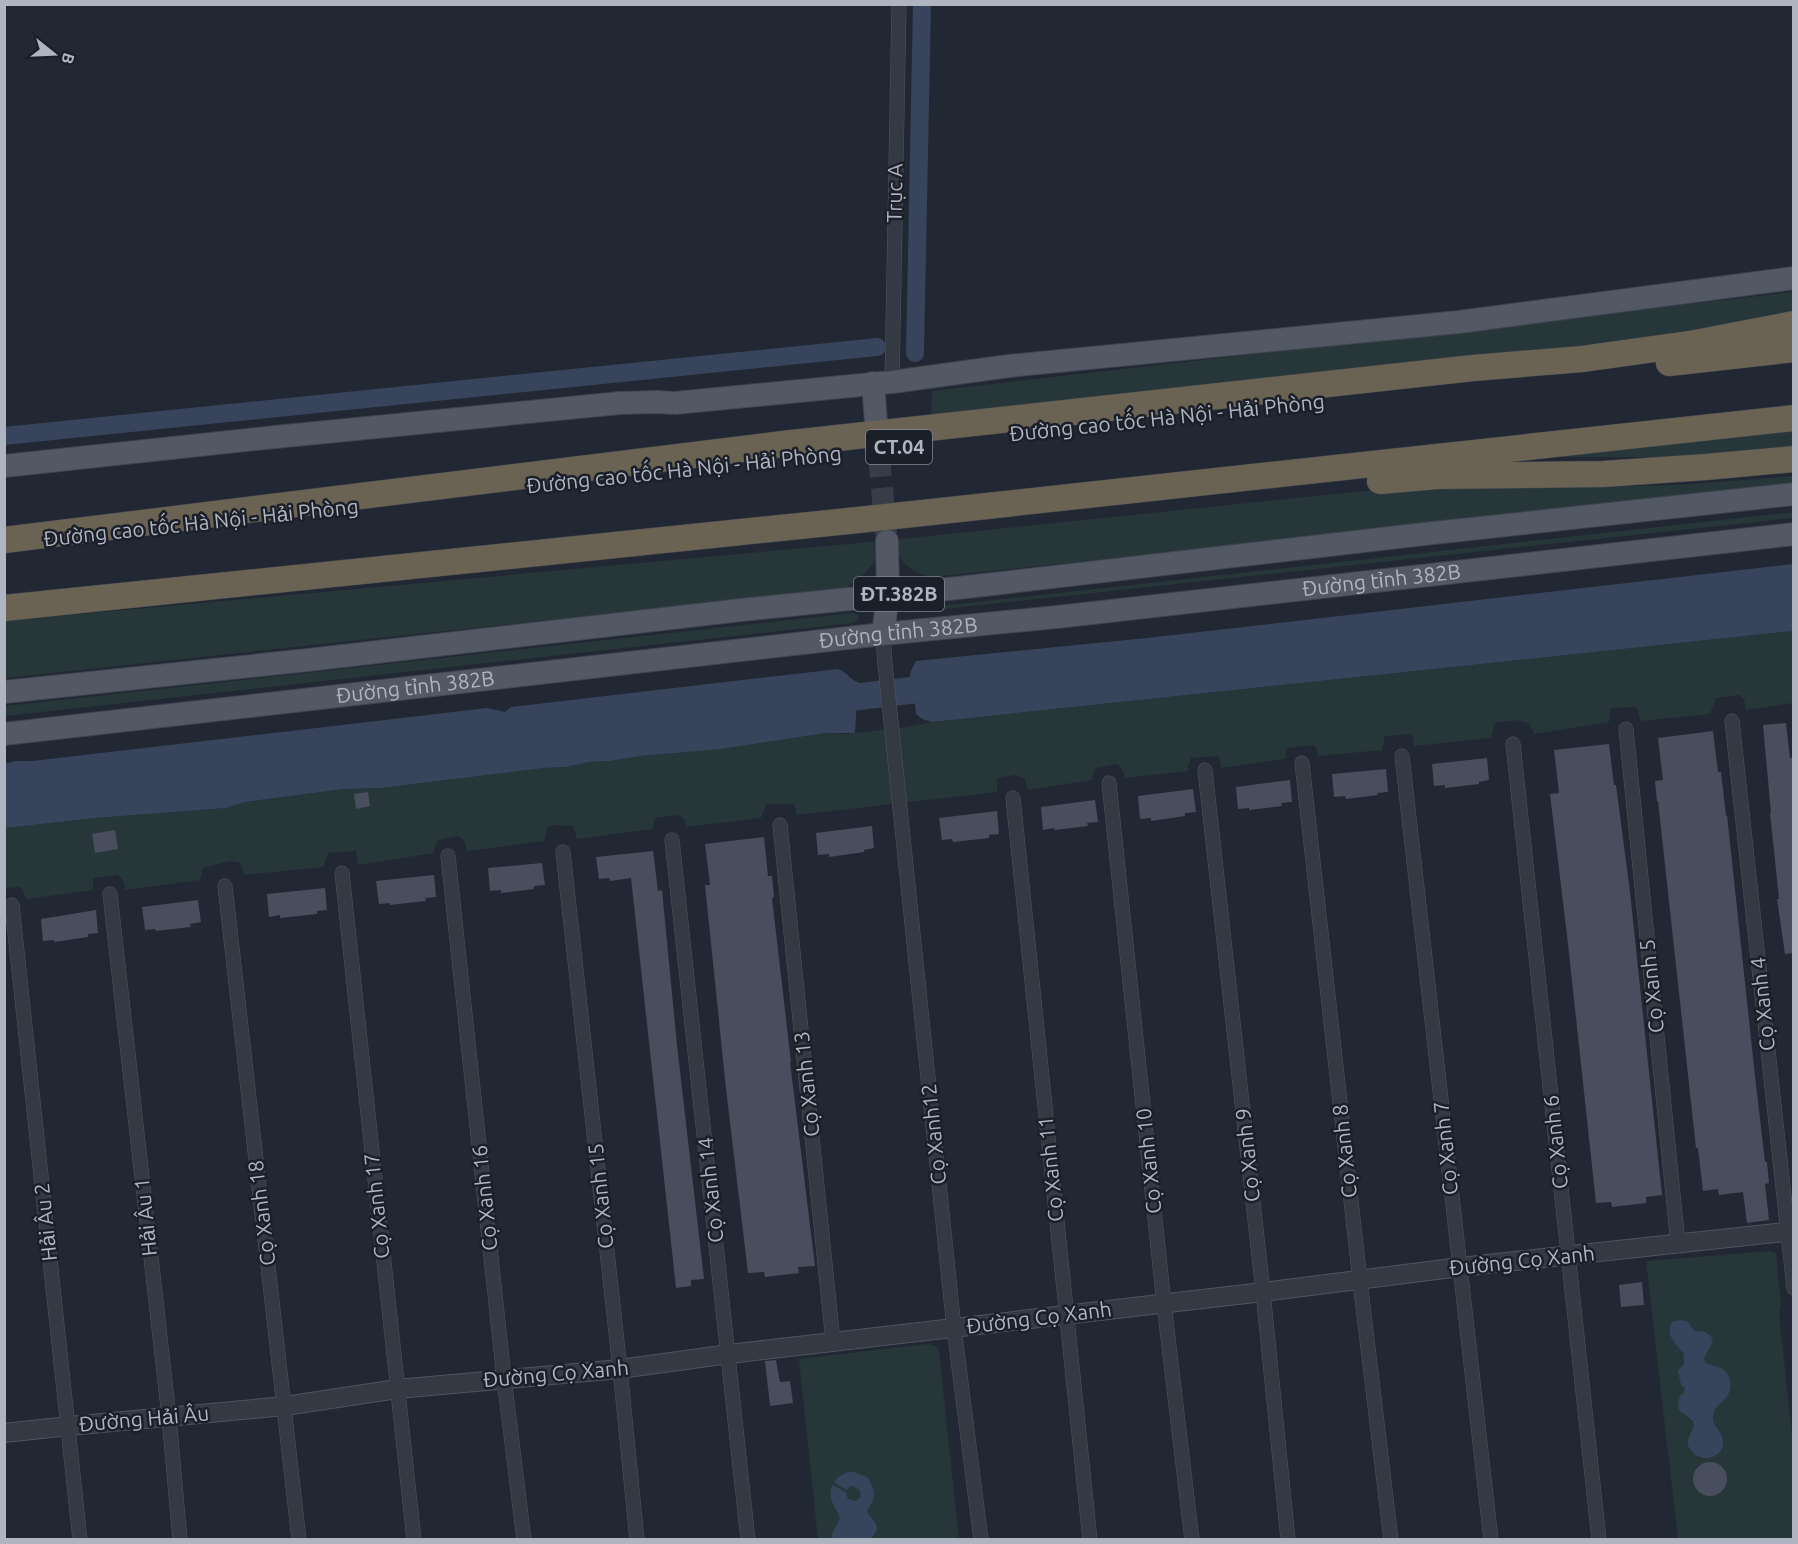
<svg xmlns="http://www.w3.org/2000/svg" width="1798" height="1544" font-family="Ubuntu,sans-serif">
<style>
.green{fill:#273739}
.water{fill:#38445b}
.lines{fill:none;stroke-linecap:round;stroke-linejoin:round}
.canal{stroke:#38445b;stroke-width:18}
.building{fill:#484e5d}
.primary-tunnel{stroke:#363c48;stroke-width:22;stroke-dasharray:22 11;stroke-linecap:butt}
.minor-casing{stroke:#4f545f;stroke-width:15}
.tertiary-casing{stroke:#4f545f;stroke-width:20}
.primary-casing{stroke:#3e434e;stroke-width:24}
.motorway-casing{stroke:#3f444f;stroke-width:27}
.minor{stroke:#343a44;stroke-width:14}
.tertiary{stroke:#343a44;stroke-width:18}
.primary{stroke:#525864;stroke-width:22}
.motorway{stroke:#6a6252;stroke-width:26}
.labels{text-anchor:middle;stroke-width:5;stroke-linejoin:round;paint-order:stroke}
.shield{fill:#1a1f29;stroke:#828793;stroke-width:1.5}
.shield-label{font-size:20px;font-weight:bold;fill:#afb4c1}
.street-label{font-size:21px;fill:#afb4c1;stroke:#1a1f29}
</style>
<rect width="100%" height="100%" fill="#212733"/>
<!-- green -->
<path class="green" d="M1793,292v22l-289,46 -573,60 1,-29z
M1793,425v23l-124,9h-118z
M1793,476v8l-279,33 -582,60c-22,-4 -33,-16 -41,-37l502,-52h148l138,-3z
M1793,512v6l-887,95 -1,-1v-2z
M881,541c0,21 -19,36 -35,47l-841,90v-57z
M852,613l7,3 -2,5 -5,2 -847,93v-10z
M1793,631v72l-47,7 -2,-11 -5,-4 -23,3 -6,16 -69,7 -5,-14 -25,1 -2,14 -75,12c-4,-19 -25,-13 -39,-11l-4,15 -77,8 -2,-12 -27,2 -3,14 -64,6 -1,-7 -3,-4 -27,3 -2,11 -64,9 -2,-12 -28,2 -3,9v4l-64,7v-6l-7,-8 -22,4 -3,12 -64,10 -3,-11 -10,-4 -18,3v14l-200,23 -3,-11h-28l-5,14 -75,9 -1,-7 -6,-5 -24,3 -3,11 -75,10 -4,-13 -20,-1 -6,2 -3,14 -77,10c-1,-8 -3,-11 -9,-15l-20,4 -4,9v4l-76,12 -2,-14 -28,2 -5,14 -79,8 -3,-12 -11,-2 -27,7 -3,12 -75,10 -1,-8 -6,-7 -25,3v12l-67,9 -3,-9 -4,-3 -14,1v-60l91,-10 130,-10 19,-6 99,-13 37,-1 163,-20 22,-1 23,-5 21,-1 30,-5 81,-7 105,-16 22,1 59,-7 25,-5z
M1771,1251l5,2 5,51 -2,10 14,130v95h-115l-32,-278z
M928,1344l8,2 3,5 20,188h-141l-19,-180z"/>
<!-- water -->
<path class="water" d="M1793,564v67l-861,91 -10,-3 -6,-5 -1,-10 -3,-12 -55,5 -2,36h-29l-105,16 -81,7 -30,5 -21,1 -23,5 -22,1 -163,20 -37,1 -99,13 -19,6 -130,10 -91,10 -1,-64 11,-3h17l455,-53 18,4 6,-5 327,-38c11,4 11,11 22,14l50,-6 1,-6 5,-10 231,-23z
M1679,1320l8,1 8,11 8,-1 8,5 2,6 -9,16 1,4c6,4 12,4 18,7 4,3 6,7 7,12 4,20 -17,20 -17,37 0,10 12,16 10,26 -1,12 -15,17 -25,12 -5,-2 -7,-6 -10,-10v-6l6,-15 -1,-4 -14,-11c-1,-8 -2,-12 5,-17l1,-5 -4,-3 -3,-14 6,-7v-10c-8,-10 -19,-18 -12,-32z
M848,1472h6l13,5c9,14 9,20 0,34 2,7 13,12 9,21 -2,3 -4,5 -6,7h-37l-1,-4 8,-17c-6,-14 -12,-17 -8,-33l14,7c0,6 3,8 9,9 10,-5 6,-14 -5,-15l-3,4 -13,-8 4,-5z"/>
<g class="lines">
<!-- canal -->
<path class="canal" d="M915,353l7,-349
M4,436l873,-89
M835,704l100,-12"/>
</g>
<!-- building -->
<path class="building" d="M1786,723l4,35 4,-1v196l-9,1 -8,-55h2l-9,-86h1l-8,-88z
M1713,731l5,41h3l5,44 1,-1 28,261 10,86h2l2,21 -4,1 4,36 -22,3 -4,-31 -24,3 -1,-6 -15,2 -5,-43h-2l-38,-347h-1l-2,-20 8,-1 -5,-42z
M1609,744l5,41h2l14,107 32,303 -16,2v6l-34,4 -1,-5 -15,1 -28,-259 -18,-150 9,-1 -5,-43z
M1487,758l2,22 -10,2v2l-34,4v-3l-11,1 -2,-22z
M1386,769l2,23 -11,1 1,2 -32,4 -1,-3 -11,1 -2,-23z
M1290,780l2,22 -11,1 1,3 -33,4v-2l-11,1 -2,-22z
M1193,789l3,23 -11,1v3l-34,5v-3l-11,1 -2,-23z
M368,792l2,14 -14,3 -2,-15z
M1095,800l3,22 -11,1 1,3 -33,4 -1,-2 -11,2 -2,-23z
M997,811l2,23 -10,1v3l-36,4 -1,-3 -10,1 -3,-22z
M872,826l2,22 -10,2v2l-35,5v-3l-11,1 -2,-22z
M115,830l3,19 -23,4 -3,-19z
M764,837l4,39h4l2,21 -2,1 19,164h-1l25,204 -17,1 1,6 -34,4 -1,-5 -16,1 -22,-184 -21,-204h5l-5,-41z
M653,851l5,40 4,-1 15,155 27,234 -13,1v6l-15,2 -45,-410 -21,3 -1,-3 -10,1 -3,-22z
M542,863l3,22 -11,1v3l-33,4v-3l-11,1 -2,-23z
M434,875l2,22 -11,1 1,3 -36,4v-2l-11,1 -3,-23z
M325,888l2,22 -10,1v3l-37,4v-3l-11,2 -2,-23z
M198,900l3,22 -11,2 1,3 -35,4 -1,-2 -10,1 -3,-23z
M96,910l2,23 -10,1v3l-34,5v-2l-11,1 -2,-22z
M1642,1282l2,23 -23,2 -2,-22z
M776,1360l4,22 10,-1 3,22 -23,3 -5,-45z
M1693 1479a17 17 0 1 1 34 0a17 17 0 1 1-34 0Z"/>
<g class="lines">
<!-- primary-tunnel -->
<path class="primary-tunnel" d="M876,422l10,112"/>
<!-- minor casing -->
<g class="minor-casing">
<path id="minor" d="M892,382l7,-378
M883,634l2,30 69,664 27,212
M1732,721l62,567
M1626,729l52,515
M1513,744l86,796
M1402,756l89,784
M1302,763l58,518 31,259
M1205,770l58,522 25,248
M1109,783l55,521 28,236
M1013,798l77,742
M780,825l53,517
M672,840l76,700
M563,852l57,517 17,171
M448,856l56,522 20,162
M342,873l72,667
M225,886l74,654
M110,894l59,523 11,123
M12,905l68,635"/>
</g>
<!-- tertiary casing -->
<g class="tertiary-casing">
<path id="tertiary" d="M4,1433l65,-7 216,-20 112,-17 223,-20 109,-15 534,-62 197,-25 334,-36"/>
</g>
<!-- primary casing -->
<g class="primary-casing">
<g id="primary">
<path d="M873,383l3,39"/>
<path d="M4,466l271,-29 345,-34 37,-1 18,1 217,-21 117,-16 450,-44 335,-44"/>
<path d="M883,634l5,-39 -1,-54"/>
<path d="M4,692l304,-32 433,-50 217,-22 466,-54 370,-40"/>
<path id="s1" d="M4,734l879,-100 174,-17 737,-83"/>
</g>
</g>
<!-- motorway casing -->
<g class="motorway-casing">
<path id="motorway" d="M1669,363l125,-14
M1380,481l57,-5 166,-2 103,-7 88,-8
M4,540l779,-96 690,-76 109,-9 108,-15 104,-20
M4,608l854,-88 936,-102"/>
</g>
<!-- minor -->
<use href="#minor" class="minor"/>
<!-- tertiary -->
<use href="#tertiary" class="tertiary"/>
<!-- primary -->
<use href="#primary" class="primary"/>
<!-- motorway -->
<use href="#motorway" class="motorway"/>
</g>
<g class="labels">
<!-- shield labels -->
<g class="shield">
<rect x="866" y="430" width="66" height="34" rx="4.5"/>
<rect x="854" y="577" width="90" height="34" rx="4.5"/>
</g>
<g class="shield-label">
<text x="899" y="454">CT.04</text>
<text x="899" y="601">ĐT.382B</text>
</g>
<!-- street labels -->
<g class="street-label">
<text transform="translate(895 193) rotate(-89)" y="7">Trục A</text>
<text transform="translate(1167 418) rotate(-6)" y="7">Đường cao tốc Hà Nội - Hải Phòng</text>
<text transform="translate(684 470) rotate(-6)" y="7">Đường cao tốc Hà Nội - Hải Phòng</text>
<text transform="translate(201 523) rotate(-6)" y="7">Đường cao tốc Hà Nội - Hải Phòng</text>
<text dy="7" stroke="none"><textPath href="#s1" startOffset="1386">Đường tỉnh 382B</textPath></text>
<text dy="7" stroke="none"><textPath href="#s1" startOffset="900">Đường tỉnh 382B</textPath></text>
<text dy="7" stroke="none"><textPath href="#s1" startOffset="414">Đường tỉnh 382B</textPath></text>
<text transform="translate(1652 986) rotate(-96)" y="7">Cọ Xanh 5</text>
<text transform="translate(1763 1004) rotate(-96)" y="7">Cọ Xanh 4</text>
<text transform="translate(807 1084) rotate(-96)" y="7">Cọ Xanh 13</text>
<text transform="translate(934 1134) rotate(-96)" y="7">Cọ Xanh12</text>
<text transform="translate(1556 1142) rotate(-96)" y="7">Cọ Xanh 6</text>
<text transform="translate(1446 1148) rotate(-96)" y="7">Cọ Xanh 7</text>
<text transform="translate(1345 1151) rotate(-96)" y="7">Cọ Xanh 8</text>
<text transform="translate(1248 1155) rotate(-96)" y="7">Cọ Xanh 9</text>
<text transform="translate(1149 1161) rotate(-96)" y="7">Cọ Xanh 10</text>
<text transform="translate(1051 1169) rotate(-96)" y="7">Cọ Xanh 11</text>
<text transform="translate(711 1190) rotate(-96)" y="7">Cọ Xanh 14</text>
<text transform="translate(601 1196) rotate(-96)" y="7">Cọ Xanh 15</text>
<text transform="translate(485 1198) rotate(-96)" y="7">Cọ Xanh 16</text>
<text transform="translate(377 1206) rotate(-96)" y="7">Cọ Xanh 17</text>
<text transform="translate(262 1213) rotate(-97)" y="7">Cọ Xanh 18</text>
<text transform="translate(146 1217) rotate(-96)" y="7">Hải Âu 1</text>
<text transform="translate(46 1222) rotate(-96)" y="7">Hải Âu 2</text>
<text transform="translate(1522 1261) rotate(-6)" y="7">Đường Cọ Xanh</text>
<text transform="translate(1039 1318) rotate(-7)" y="7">Đường Cọ Xanh</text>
<text transform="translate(556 1374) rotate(-5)" y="7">Đường Cọ Xanh</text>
<text transform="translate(144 1419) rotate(-5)" y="7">Đường Hải Âu</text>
</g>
</g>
<!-- border -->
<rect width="1798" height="1544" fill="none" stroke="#afb4c1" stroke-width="12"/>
<!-- north arrow -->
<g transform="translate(54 54) rotate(108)" stroke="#1a1f29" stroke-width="4.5" paint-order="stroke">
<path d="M0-4.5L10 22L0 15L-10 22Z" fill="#afb4c1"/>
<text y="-9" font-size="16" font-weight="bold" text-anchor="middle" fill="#afb4c1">B</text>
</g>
</svg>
